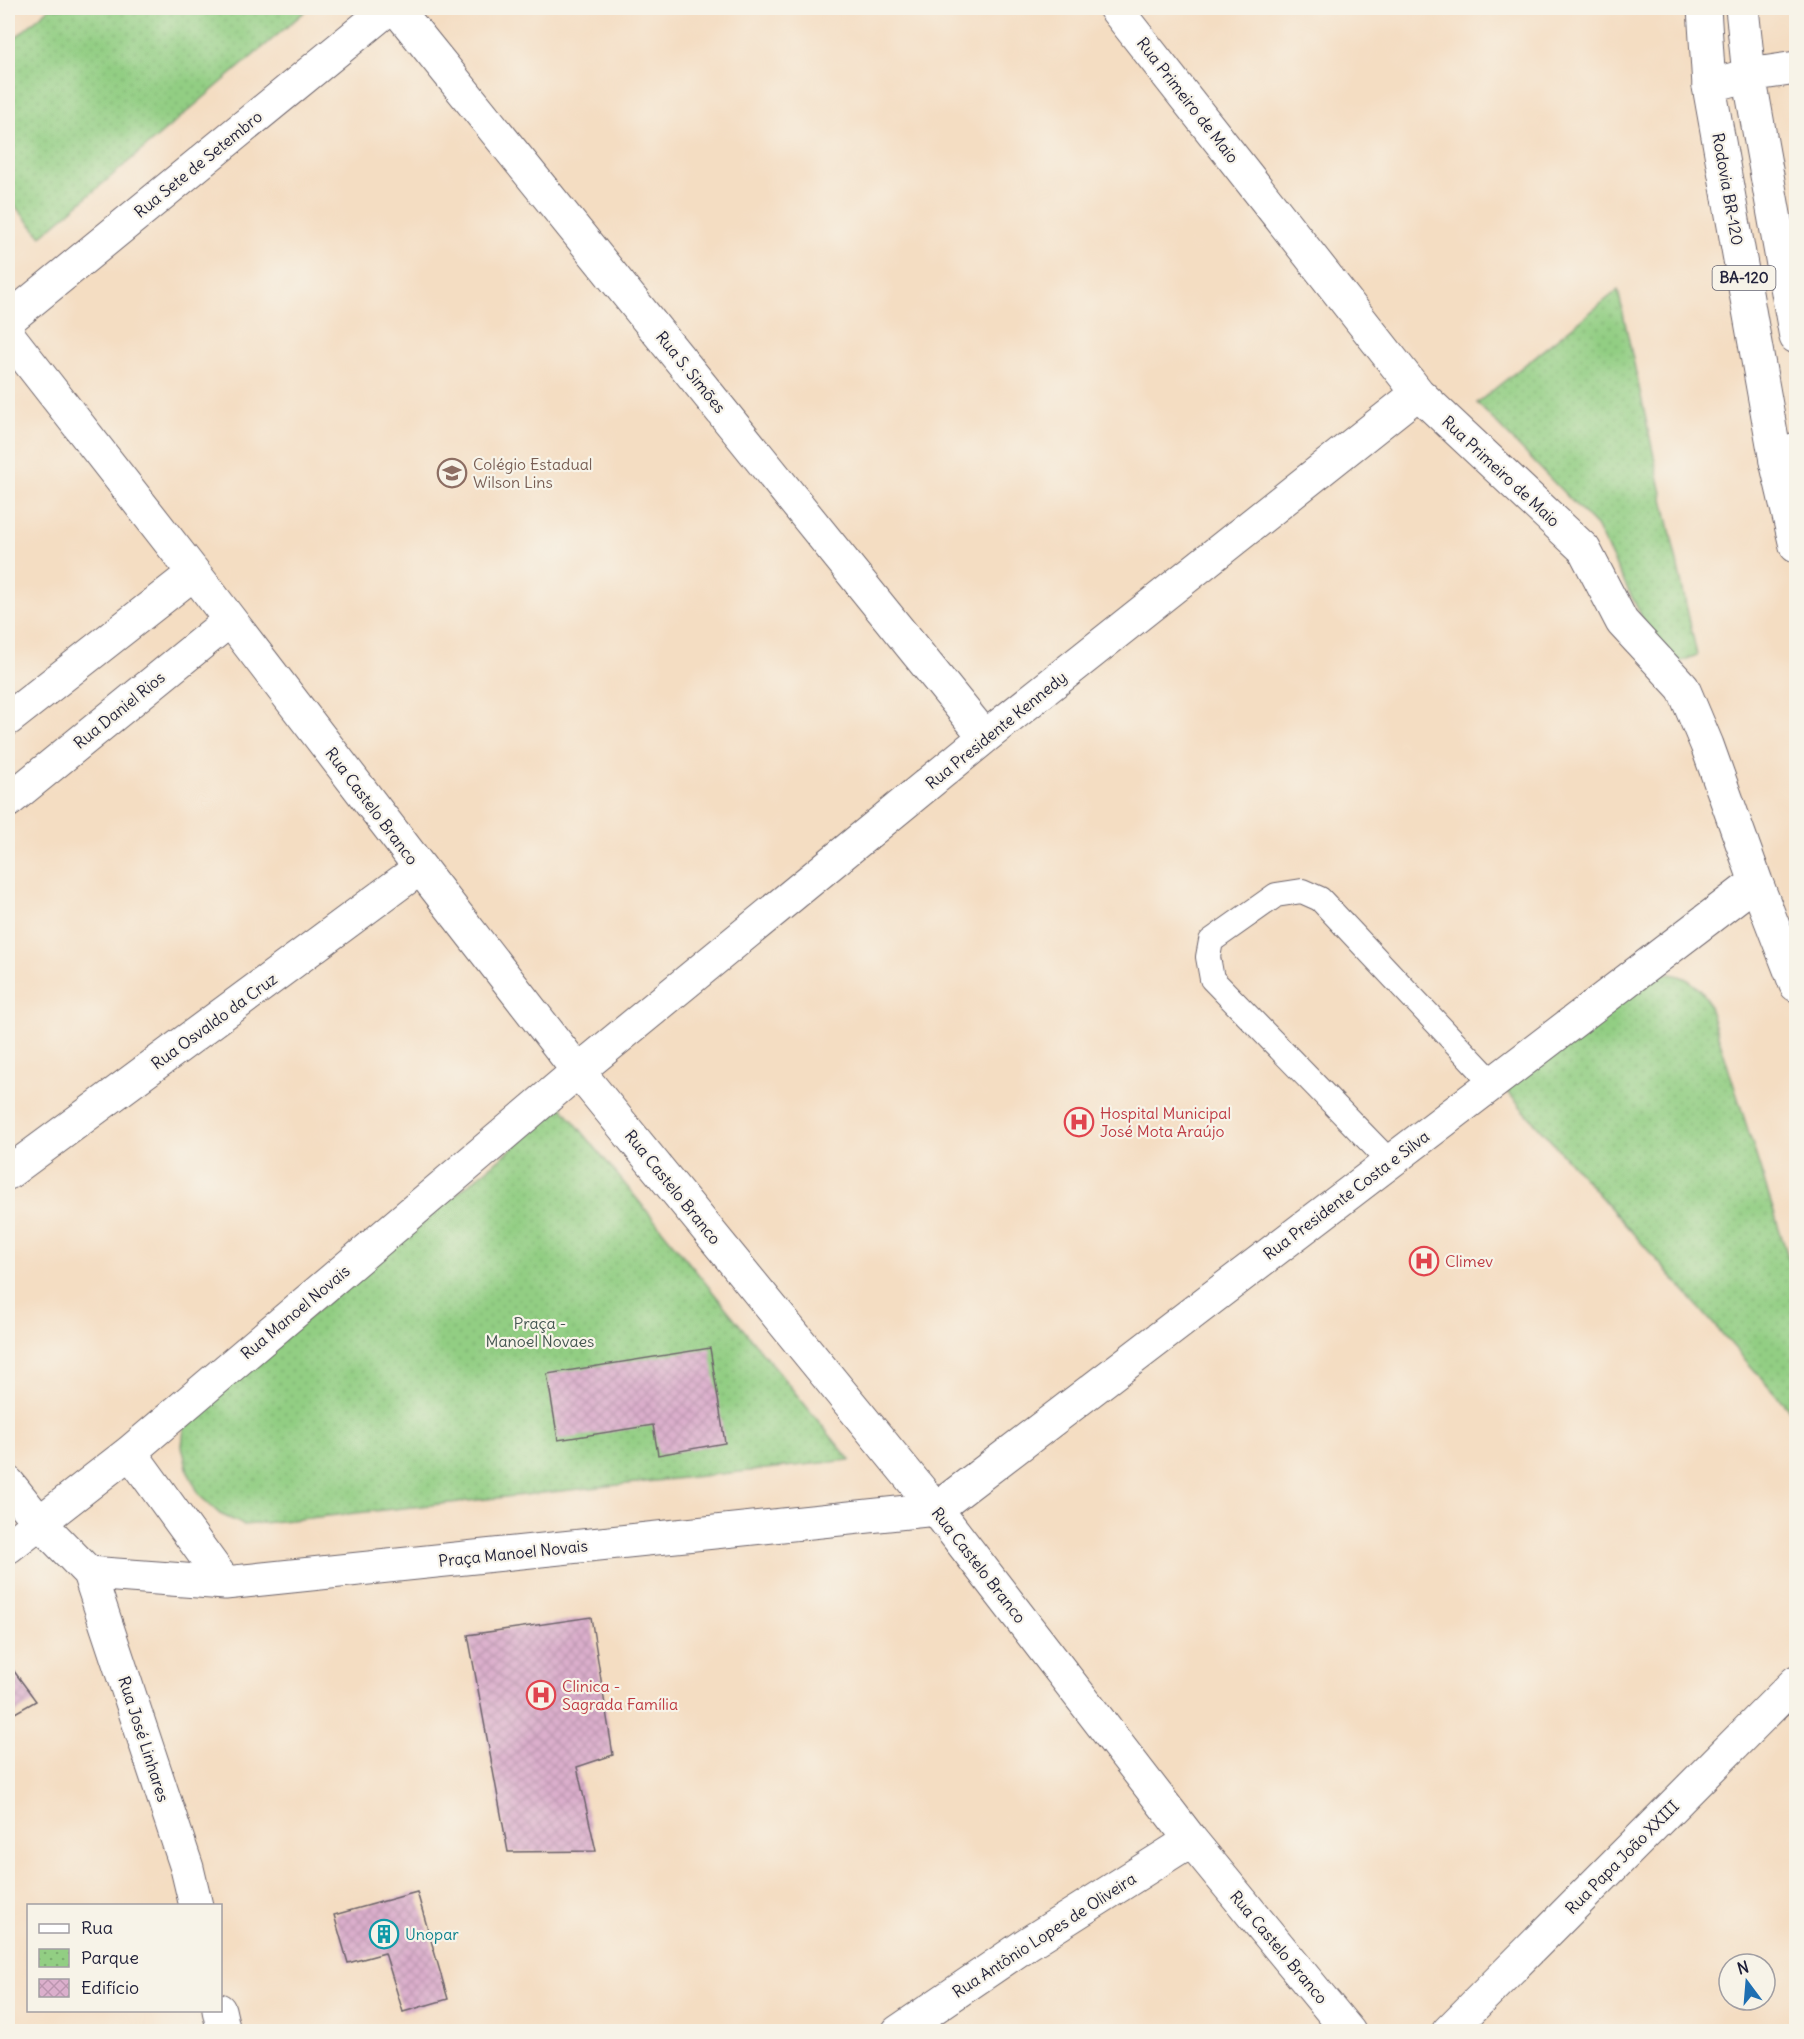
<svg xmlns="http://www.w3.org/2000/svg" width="1804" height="2039" font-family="Delius,sans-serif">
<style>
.park{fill:url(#park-dots);stroke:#5a785f;stroke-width:1.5}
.building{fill:url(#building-cross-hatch)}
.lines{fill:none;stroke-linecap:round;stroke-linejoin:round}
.service-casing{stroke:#6c636a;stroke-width:26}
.minor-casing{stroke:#6c636a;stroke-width:35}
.tertiary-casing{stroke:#6c636a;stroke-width:35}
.primary-casing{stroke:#6c636a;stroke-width:35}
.service{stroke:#fff;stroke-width:24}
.minor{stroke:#fff;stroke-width:33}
.tertiary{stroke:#fff;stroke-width:33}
.primary{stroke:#fff;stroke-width:33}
.labels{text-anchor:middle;stroke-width:4.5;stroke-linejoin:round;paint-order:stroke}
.shield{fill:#f7f3e8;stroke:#62616f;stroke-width:1.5}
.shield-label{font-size:15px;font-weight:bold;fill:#22223b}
.street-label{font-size:16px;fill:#22223b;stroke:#f7f3e8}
.education-label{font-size:16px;fill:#785e54;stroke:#f7f3e8;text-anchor:start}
.health-label{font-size:16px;fill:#be3a42;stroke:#f7f3e8;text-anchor:start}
.park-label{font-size:16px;fill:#445651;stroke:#f7f3e8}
.culture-label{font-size:16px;fill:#0d838f;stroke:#f7f3e8;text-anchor:start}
</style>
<defs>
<pattern id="park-dots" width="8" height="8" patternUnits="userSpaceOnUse" patternTransform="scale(1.5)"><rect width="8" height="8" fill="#92ce83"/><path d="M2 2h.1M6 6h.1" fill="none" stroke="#7eb172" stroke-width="1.8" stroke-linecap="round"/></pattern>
<pattern id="building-cross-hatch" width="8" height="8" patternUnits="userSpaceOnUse" patternTransform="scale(1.5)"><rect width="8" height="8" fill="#dbafcc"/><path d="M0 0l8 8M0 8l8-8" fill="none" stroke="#bc96b0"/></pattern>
</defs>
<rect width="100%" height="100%" fill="#f7f3e8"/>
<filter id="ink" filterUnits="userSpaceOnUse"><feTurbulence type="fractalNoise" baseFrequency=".0167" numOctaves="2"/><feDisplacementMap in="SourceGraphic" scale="12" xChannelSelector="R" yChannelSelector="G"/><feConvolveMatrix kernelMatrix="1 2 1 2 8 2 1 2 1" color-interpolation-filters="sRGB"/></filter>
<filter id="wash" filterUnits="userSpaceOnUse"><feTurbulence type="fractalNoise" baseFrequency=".008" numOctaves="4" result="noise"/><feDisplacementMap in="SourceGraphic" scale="24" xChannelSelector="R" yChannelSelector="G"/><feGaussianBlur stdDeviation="1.35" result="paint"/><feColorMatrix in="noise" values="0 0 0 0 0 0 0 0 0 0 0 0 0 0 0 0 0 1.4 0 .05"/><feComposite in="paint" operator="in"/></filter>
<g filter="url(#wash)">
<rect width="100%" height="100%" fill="#f4ddc2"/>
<!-- park -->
<path class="park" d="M50,8h259l-268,228 -33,-38v-154z
M1618,290l79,365 -30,12 -71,-141 -119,-123z
M1657,973c23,0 35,6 49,24l90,285v135l-291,-328z
M562,1107l288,353 -606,65 -24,-11 -20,-18 -12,-24 -6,-26 3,-26z"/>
<g id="blocks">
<!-- building -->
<path class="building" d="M710,1348l15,95 -67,12 -5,-30 -95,15 -11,-66z
M591,1617l22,138 -36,12 19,84 -88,1 -40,-217z
M8,1663l28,38 -28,16z
M417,1892l31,107 -45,13 -18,-59 -37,10 -14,-48z"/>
</g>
</g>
<g filter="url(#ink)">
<use href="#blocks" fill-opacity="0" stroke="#6c636a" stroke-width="1.5"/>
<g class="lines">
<!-- service casing -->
<g class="service-casing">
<path id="service" d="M1390,1162l-178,-183 -4,-22 3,-16 65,-46 26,-4 18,8 173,184"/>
</g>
<!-- minor casing -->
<g class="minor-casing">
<path id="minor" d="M396,8l589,729
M1115,8l303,385 166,156 38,73 61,66 24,57 49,137 40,103
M1742,8l7,67 47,262
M1709,86l40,-11 47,-7
M8,335l186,238 238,310 146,188 358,438 255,331 158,192
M1776,461l20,-12
M8,719l186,-146
M8,801l222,-181
M8,1173l412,-305
M130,1452l95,131
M8,1547l122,-95 448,-381 407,-334 433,-344
M89,1573l136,10 711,-74 820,-627
M898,2032l129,-88 164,-104
M1448,2032l348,-350"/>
</g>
<!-- tertiary casing -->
<g class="tertiary-casing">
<path id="tertiary" d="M8,320l381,-312
M8,1483l31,39 50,51 98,295 9,38
M219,2010l5,22"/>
</g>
<!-- primary casing -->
<g class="primary-casing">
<path id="primary" d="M1704,8l5,78 67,375 20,85"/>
</g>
<!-- service -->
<use href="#service" class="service"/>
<!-- minor -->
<use href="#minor" class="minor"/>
<!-- tertiary -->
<use href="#tertiary" class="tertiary"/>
<!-- primary -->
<use href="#primary" class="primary"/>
</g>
</g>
<!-- icons -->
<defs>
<g id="school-ring" transform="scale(1.5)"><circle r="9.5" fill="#f7f3e8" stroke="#8d6e63" stroke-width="1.5"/><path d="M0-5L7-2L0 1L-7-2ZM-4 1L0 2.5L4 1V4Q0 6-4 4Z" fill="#8d6e63"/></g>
<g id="hospital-ring" transform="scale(1.5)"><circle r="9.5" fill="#f7f3e8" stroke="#e0444e" stroke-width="1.5"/><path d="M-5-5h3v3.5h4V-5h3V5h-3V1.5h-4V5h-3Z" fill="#e0444e"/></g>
<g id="building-ring" transform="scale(1.5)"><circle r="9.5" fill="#f7f3e8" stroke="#0f9aa8" stroke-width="1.5"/><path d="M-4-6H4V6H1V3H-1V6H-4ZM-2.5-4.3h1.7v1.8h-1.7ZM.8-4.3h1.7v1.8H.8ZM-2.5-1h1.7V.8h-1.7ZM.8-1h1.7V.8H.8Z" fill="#0f9aa8"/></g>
</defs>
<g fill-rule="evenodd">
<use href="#school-ring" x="452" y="473"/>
<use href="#hospital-ring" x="1079" y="1122"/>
<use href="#hospital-ring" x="1424" y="1261"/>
<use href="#hospital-ring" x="541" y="1695"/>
<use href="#building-ring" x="384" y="1934"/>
</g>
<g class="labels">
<!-- shield labels -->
<rect class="shield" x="1712.5" y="266" width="63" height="24" rx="4.5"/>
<g class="shield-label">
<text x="1744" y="283">BA-120</text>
</g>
<!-- street labels -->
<g class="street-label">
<text transform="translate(1188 100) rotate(52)" y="6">Rua Primeiro de Maio</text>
<text transform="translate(198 164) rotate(-39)" y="6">Rua Sete de Setembro</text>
<text transform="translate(1728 189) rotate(80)" y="6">Rodovia BR-120</text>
<text transform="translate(691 372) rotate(51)" y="6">Rua S. Simões</text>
<text transform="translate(1501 471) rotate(43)" y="6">Rua Primeiro de Maio</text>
<text transform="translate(119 710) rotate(-39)" y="6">Rua Daniel Rios</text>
<text transform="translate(996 730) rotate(-39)" y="6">Rua Presidente Kennedy</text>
<text transform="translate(372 806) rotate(53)" y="6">Rua Castelo Branco</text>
<text transform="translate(214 1021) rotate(-36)" y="6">Rua Osvaldo da Cruz</text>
<text transform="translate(673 1187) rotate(51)" y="6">Rua Castelo Branco</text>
<text transform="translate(1346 1195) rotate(-37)" y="6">Rua Presidente Costa e Silva</text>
<text transform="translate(295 1312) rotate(-40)" y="6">Rua Manoel Novais</text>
<text transform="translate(513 1553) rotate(-6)" y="6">Praça Manoel Novais</text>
<text transform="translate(979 1565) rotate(52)" y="6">Rua Castelo Branco</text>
<text transform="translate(144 1739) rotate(72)" y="6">Rua José Linhares</text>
<text transform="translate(1622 1857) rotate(-45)" y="6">Rua Papa João XXIII</text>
<text transform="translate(1044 1935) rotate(-33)" y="6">Rua Antônio Lopes de Oliveira</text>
<text transform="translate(1279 1947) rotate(50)" y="6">Rua Castelo Branco</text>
</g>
<!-- education labels -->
<g class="education-label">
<text x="473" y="470">Colégio Estadual<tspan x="473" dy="18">Wilson Lins</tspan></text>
</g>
<!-- health labels -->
<g class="health-label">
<text x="1100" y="1119">Hospital Municipal<tspan x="1100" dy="18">José Mota Araújo</tspan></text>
<text x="1445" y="1267">Climev</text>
<text x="562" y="1692">Clinica -<tspan x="562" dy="18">Sagrada Família</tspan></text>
</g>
<!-- park labels -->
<g class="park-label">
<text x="540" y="1329">Praça -<tspan x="540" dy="18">Manoel Novaes</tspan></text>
</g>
<!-- culture labels -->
<g class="culture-label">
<text x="405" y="1940">Unopar</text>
</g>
</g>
<!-- margin -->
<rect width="1804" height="2039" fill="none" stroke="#f7f3e8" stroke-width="30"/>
<!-- legend -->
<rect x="27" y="1904" width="195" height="108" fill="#f7f3e8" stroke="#a29fa3" stroke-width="1.5"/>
<rect x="39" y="1924" width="30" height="9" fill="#ffffff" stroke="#a29fa3" stroke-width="1.5"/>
<text x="81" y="1934" font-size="18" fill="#22223b">Rua</text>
<rect x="39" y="1949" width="30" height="18" fill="url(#park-dots)" stroke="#a29fa3" stroke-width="1.5"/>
<text x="81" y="1964" font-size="18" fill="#22223b">Parque</text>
<rect x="39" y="1979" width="30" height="18" fill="url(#building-cross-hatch)" stroke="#a29fa3" stroke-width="1.5"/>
<text x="81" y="1994" font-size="18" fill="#22223b">Edifício</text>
<!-- north arrow -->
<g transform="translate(1747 1982) rotate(344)"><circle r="28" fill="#f7f3e8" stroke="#a29fa3" stroke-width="1.5"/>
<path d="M0-4.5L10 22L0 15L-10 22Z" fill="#1f6fb2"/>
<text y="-9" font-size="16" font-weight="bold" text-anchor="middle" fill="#22223b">N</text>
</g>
</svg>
